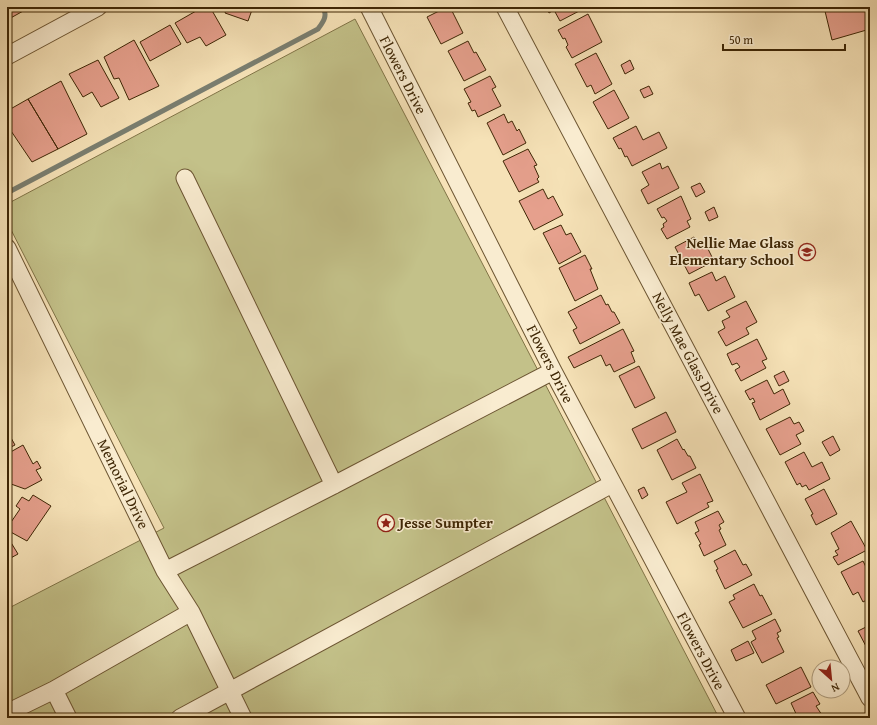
<svg xmlns="http://www.w3.org/2000/svg" width="877" height="725" font-family="'Gentium Book Plus',serif">
<style>
.green{fill:#c3c189;stroke:#807447}
.lines{fill:none;stroke-linecap:round;stroke-linejoin:round}
.stream{stroke:#7a7f71;stroke-width:5}
.building{fill:#e6a08d;stroke:#3e2605}
.minor-casing{stroke:#6c5532;stroke-width:19}
.minor{stroke:#f9ecd0;stroke-width:17}
.labels{text-anchor:middle;stroke-width:3;stroke-linejoin:round;paint-order:stroke}
.street-label{font-size:15px;fill:#3e2605;stroke:#f9ecd0}
.poi-label{font-size:15px;font-weight:bold;fill:#3e2605;stroke:#f9ecd0;text-anchor:end}
</style>
<rect width="100%" height="100%" fill="#f6e2b7"/>
<filter id="stains"><feTurbulence type="fractalNoise" baseFrequency=".005" numOctaves="4"/><feColorMatrix values="0 0 0 0 .2 0 0 0 0 .09 0 0 0 0 .02 0 0 0 .5 -.17"/></filter>
<radialGradient id="worn" r=".72"><stop offset=".6" stop-color="#630" stop-opacity="0"/><stop offset="1" stop-color="#630" stop-opacity=".3"/></radialGradient>
<!-- green -->
<path class="green" d="M355,19l364,699h-712v-109l157,-81 -157,-306v-18z"/>
<g class="lines">
<!-- stream -->
<path class="stream" d="M7,193l311,-164c5,-7 10,-13 5,-22"/>
</g>
<!-- building -->
<path class="building" d="M7,7h17l1,3 -18,10z
M203,7h7l16,28 -20,11 -6,-9 -13,6 -12,-20z
M227,7h26l-5,14 -23,-8z
M447,7h3l13,26 -22,11 -14,-27z
M546,7h36l1,2 -23,12 -6,-11 -5,3z
M824,7h46v22l-38,11z
M588,14l14,28 -30,16 -6,-11 2,-2 -3,-7 -2,1 -5,-9z
M170,25l11,19 -31,17 -10,-19z
M134,40l25,46 -30,14 -10,-22 -5,1 -10,-22z
M468,41l6,12 2,-1 10,18 -22,11 -16,-30z
M596,53l16,31 -17,10 -4,-9 -4,2 -12,-23z
M98,60l21,38 -18,9 -9,-15 -9,5 -14,-23z
M630,60l4,9 -9,5 -4,-9z
M490,76l6,11 -4,2 9,17 -23,11 -3,-7 -3,1 -4,-8 3,-1 -7,-13z
M61,81l26,53 -29,15 -30,-50z
M649,86l4,8 -9,4 -4,-8z
M614,90l15,28 -21,11 -15,-27z
M28,99l30,50 -26,13 -25,-37v-14z
M504,114l4,9 4,-2 5,10 2,-2 7,14 -23,12 -16,-32z
M636,126l7,14 16,-8 8,16 -35,18 -5,-10 -2,1 -4,-9 -2,1 -6,-11z
M528,149l9,16 -3,1 5,11 -2,2 2,3 -20,10 -16,-31z
M660,163l2,6 6,-3 11,22 -31,16 -7,-14 8,-5 -7,-13z
M700,183l5,9 -9,5 -5,-10z
M543,189l5,10 5,-3 10,19 -29,15 -15,-29z
M681,196l10,23 -4,2 3,6 -23,12 -6,-10 3,-2 -1,-3 4,-3 -3,-4 -2,1 -5,-9z
M714,207l4,10 -9,4 -4,-9z
M561,225l5,10 5,-2 10,19 -22,12 -16,-31z
M694,237l6,11 6,-3 8,16 -25,13 -14,-27z
M585,255l7,14h-2l8,20 -23,12 -16,-33z
M712,272l4,9 9,-5 10,21 -27,14 -9,-17 -4,2 -6,-13z
M601,295l5,10 2,-1 4,8h2l6,11 -40,21 -7,-14 4,-2 -9,-16z
M746,301l11,21 -11,6 3,6 -23,12 -8,-14 7,-4 -3,-7 8,-4 -4,-6z
M623,329l11,22 -3,1 4,10 -21,10 -4,-8 -4,2 -5,-11 -27,13 -6,-11z
M757,339l10,20 -5,2 4,7 -25,13 -6,-11 5,-3 -3,-4 -5,2 -5,-11z
M639,366l16,32 -20,10 -16,-32z
M784,371l5,10 -10,5 -5,-10z
M767,380l7,14 9,-5 7,15 -30,16 -8,-17 3,-1 -2,-4 -3,2 -5,-9z
M666,412l10,20 -34,17 -10,-20z
M790,417l4,7 5,-2 5,9 -8,4 5,9 -21,11 -14,-26z
M10,436l5,9 -8,4v-11z
M833,436l7,14 -10,6 -8,-14z
M677,439l6,11 1,-1 4,7h2l6,12 -24,12 -15,-30z
M23,445l10,19 4,-3 4,7 -5,2 6,10 -17,9 -14,-5 -4,-8v-22z
M804,452l8,15 10,-5 8,17 -21,11 -3,-5 -4,2 -2,-4 -3,2 -12,-23z
M700,474l13,27 -6,2 2,4 -32,17 -11,-22 21,-10 -5,-9z
M644,487l4,8 -6,4 -4,-9z
M824,489l13,25 -21,11 -5,-10 2,-1 -8,-15z
M33,495l18,11 -24,35 -20,-11v-2l13,-19 -4,-3 6,-9 7,4z
M718,511l6,11 -5,3 2,4 -2,1 7,15 -22,11 -5,-11 2,-1 -6,-11 4,-2 -4,-9z
M851,521l16,29 -29,15 -5,-8 5,-2 -3,-4 4,-2 -8,-16z
M7,536l11,18 -11,6z
M735,550l8,15 3,-1 6,11 -27,14 -9,-19 2,-1 -4,-8z
M863,561l7,14v23l-7,4 -5,-10 -5,3 -12,-23z
M754,584l6,12 2,-1 10,19 -29,14 -14,-26 6,-3 -2,-4z
M775,619l6,12 -4,2 2,4 -2,1 7,14 -22,11 -11,-21 5,-3 -4,-8z
M870,625v29l-12,-23z
M748,641l6,12 -18,8 -5,-11z
M801,667l10,20 -35,17 -10,-19z
M813,692l7,12 -4,2 8,12h-26l-7,-15z"/>
<g class="lines">
<!-- minor casing -->
<g class="minor-casing">
<path id="minor" d="M369,7l184,364 184,347
M505,7l365,691
M7,56l91,-49
M185,178l149,307
M7,248l158,323 26,41 52,106
M165,571l169,-86 219,-114
M54,690l14,28
M7,713l47,-23 137,-78
M180,718l432,-234"/>
</g>
<!-- minor -->
<use href="#minor" class="minor"/>
</g>
<!-- icons -->
<defs>
<g id="school-ring" transform="scale(0.9)"><circle r="9.5" fill="#f9ecd0" stroke="#8f2418" stroke-width="1.5"/><path d="M0-5L7-2L0 1L-7-2ZM-4 1L0 2.5L4 1V4Q0 6-4 4Z" fill="#8f2418"/></g>
<g id="sight-ring" transform="scale(0.9)"><circle r="9.5" fill="#f9ecd0" stroke="#8f2418" stroke-width="1.5"/><path d="M0-6L1.8-2.2L6-1.7L2.9 1.2L3.7 5.4L0 3.3L-3.7 5.4L-2.9 1.2L-6-1.7L-1.8-2.2Z" fill="#8f2418"/></g>
</defs>
<g fill-rule="evenodd">
<use href="#school-ring" x="807" y="252"/>
<use href="#sight-ring" x="386" y="523"/>
</g>
<g class="labels">
<!-- street labels -->
<g class="street-label">
<text transform="translate(403 75) rotate(63)" y="5">Flowers Drive</text>
<text transform="translate(688 353) rotate(62)" y="5">Nelly Mae Glass Drive</text>
<text transform="translate(550 364) rotate(63)" y="5">Flowers Drive</text>
<text transform="translate(123 484) rotate(64)" y="5">Memorial Drive</text>
<text transform="translate(701 651) rotate(62)" y="5">Flowers Drive</text>
</g>
<!-- poi labels -->
<g class="poi-label">
<text x="794" y="248">Nellie Mae Glass<tspan x="794" dy="17">Elementary School</tspan></text>
<text x="399" y="528" text-anchor="start">Jesse Sumpter</text>
</g>
</g>
<!-- margin -->
<rect width="877" height="725" fill="none" stroke="#f6e2b7" stroke-width="24"/>
<rect x="8" y="8" width="861" height="709" fill="none" stroke="#3e2605" stroke-width="2"/>
<rect x="12" y="12" width="853" height="701" fill="none" stroke="#3e2605"/>
<!-- north arrow -->
<g transform="translate(831 679) rotate(153)"><circle r="19" fill="#f9ecd0" stroke="#ae9d7f"/>
<path d="M0-3L7 15L0 10L-7 15Z" fill="#8f2418"/>
<text y="-6" font-size="11" font-weight="bold" text-anchor="middle" fill="#3e2605">N</text>
</g>
<!-- scale -->
<path d="M723 44v6h122v-6" fill="none" stroke="#3e2605" stroke-width="2"/>
<text x="729" y="44" font-size="12" fill="#3e2605" stroke="#f9ecd0" stroke-width="3" paint-order="stroke">50 m</text>
<rect width="100%" height="100%" filter="url(#stains)"/>
<rect width="100%" height="100%" fill="url(#worn)"/>
</svg>
